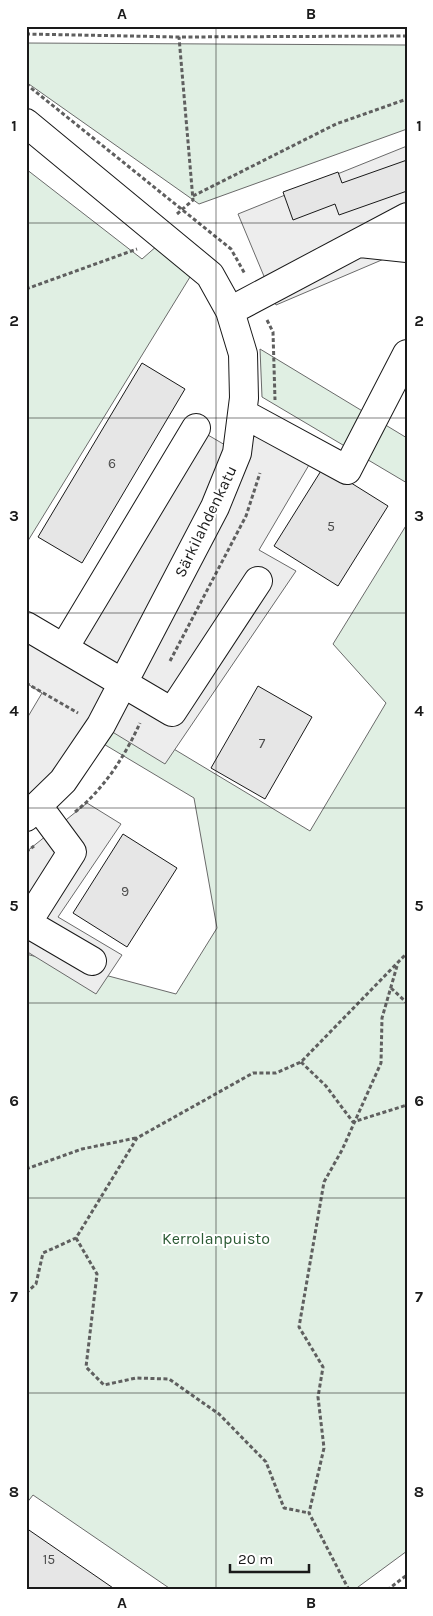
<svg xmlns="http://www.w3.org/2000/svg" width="433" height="1616" font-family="Karla,sans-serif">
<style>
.green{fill:#e0efe3;stroke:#6a6a6a}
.parking{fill:#ededed;stroke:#6a6a6a}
.building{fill:#e6e6e6;stroke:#1a1a1a}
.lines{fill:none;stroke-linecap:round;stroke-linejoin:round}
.minor-casing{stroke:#1a1a1a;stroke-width:30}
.path{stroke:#5f5f5f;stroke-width:3;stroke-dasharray:4 2.5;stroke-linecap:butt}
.minor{stroke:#fff;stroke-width:28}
.grid{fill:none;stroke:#1a1a1a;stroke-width:1;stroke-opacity:0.55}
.labels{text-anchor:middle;stroke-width:4;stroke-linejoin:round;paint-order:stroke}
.number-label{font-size:14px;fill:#4d4d4d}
.street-label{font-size:16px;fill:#1a1a1a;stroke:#fff}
.park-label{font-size:16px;fill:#2b5a34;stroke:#fff}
.neatline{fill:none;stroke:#1a1a1a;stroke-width:2}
.grid-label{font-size:16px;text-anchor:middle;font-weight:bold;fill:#1a1a1a}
</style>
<rect width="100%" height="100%" fill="#fff"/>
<!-- green -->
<path class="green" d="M26,43l381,2v84l-208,75 -173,-122z
M26,169l116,90 16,-14 32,32 -164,267z
M260,349l147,89v45l-145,-86z
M407,524v1027l-53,39h-182l-139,-95 -7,9v-550l150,40 41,-66 -23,-130 -92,-55 17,-27 191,115 76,-128 -53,-59z"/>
<!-- parking -->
<path class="parking" d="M407,146v92l-16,18 -115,49 -38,-91z
M242,413l74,40 -57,97 37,21 -131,193 -64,-39 -75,92v-97l16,-27 -16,-10v-57l37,22 133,-220 41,24z
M87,803l34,21 -63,93 64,38 -26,39 -70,-43v-99z"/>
<!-- building -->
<path class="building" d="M407,160v31l-68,24 -4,-11 -42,16 -10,-28 55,-20 4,11z
M142,363l43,26 -103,174 -44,-26z
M324,466l64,40 -50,80 -64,-40z
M258,686l54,31 -47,82 -54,-31z
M123,834l54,34 -50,79 -54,-34z
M26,1528l90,62h-90z"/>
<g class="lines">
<!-- minor casing -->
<g class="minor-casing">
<path id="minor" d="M26,123l184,152 20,36 13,43 1,44 -7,55 -22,54 -114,218 -38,56 -37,36
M360,243l47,5
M230,311l177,-94
M242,413l105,57 60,-116
M26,626l146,86 86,-131
M64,648l132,-220
M38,806l34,46 -45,71 65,38"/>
</g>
<!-- path -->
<path class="path" d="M26,34l153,3 228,-1
M26,84l205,165 14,25
M193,196l143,-72 71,-25
M177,214l16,-14 -14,-163
M26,289l111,-40
M267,320l6,12 2,68
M170,661l76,-145 14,-43
M26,683l52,30
M75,812c29,-23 50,-56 65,-89
M26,852l8,-6
M391,988l16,15
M301,1062l25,24 27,36 54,-17
M26,1169l56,-20 54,-11
M76,1238l21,36 -11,93 18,18 32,-7 33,1 50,35 47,48 18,46 25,5
M26,1293l10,-9 7,-31 33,-15 61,-100 116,-65h23l25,-11 106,-109
M349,1590l-40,-77 15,-65 -6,-51 5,-30 -24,-40 25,-145 18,-32 39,-87 1,-45 15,-52
M387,1590l20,-15"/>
<!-- minor -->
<use href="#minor" class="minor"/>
</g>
<!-- grid -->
<path class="grid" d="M216,26v1564M26,223h381M26,418h381M26,613h381M26,808h381M26,1003h381M26,1198h381M26,1393h381"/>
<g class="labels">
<!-- number labels -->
<g class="number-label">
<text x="112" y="468">6</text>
<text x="331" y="531">5</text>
<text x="262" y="748">7</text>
<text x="125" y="896">9</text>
<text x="49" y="1564">15</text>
</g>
<!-- street labels -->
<g class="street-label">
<text transform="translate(205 521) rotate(-64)" y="6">Särkilahdenkatu</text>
</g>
<!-- park labels -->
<g class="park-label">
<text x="216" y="1244">Kerrolanpuisto</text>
</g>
</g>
<!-- border -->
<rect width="433" height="1616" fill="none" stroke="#ffffff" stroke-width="55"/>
<!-- scale -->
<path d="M230 1564v8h79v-8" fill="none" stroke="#1a1a1a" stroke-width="2.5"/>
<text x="238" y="1564" font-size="15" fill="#1a1a1a" stroke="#ffffff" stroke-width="4" paint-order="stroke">20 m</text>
<rect x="28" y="28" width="378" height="1560" class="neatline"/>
<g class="grid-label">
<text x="122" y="19">A</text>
<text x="311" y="19">B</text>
<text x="14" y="131">1</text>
<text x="419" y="131">1</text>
<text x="14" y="326">2</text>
<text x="419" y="326">2</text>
<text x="14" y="521">3</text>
<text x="419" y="521">3</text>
<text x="14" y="716">4</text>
<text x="419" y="716">4</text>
<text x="14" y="911">5</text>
<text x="419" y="911">5</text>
<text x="14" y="1106">6</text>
<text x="419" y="1106">6</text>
<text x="14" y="1302">7</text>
<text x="419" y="1302">7</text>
<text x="14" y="1497">8</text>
<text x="419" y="1497">8</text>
<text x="122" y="1608">A</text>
<text x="311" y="1608">B</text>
</g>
</svg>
